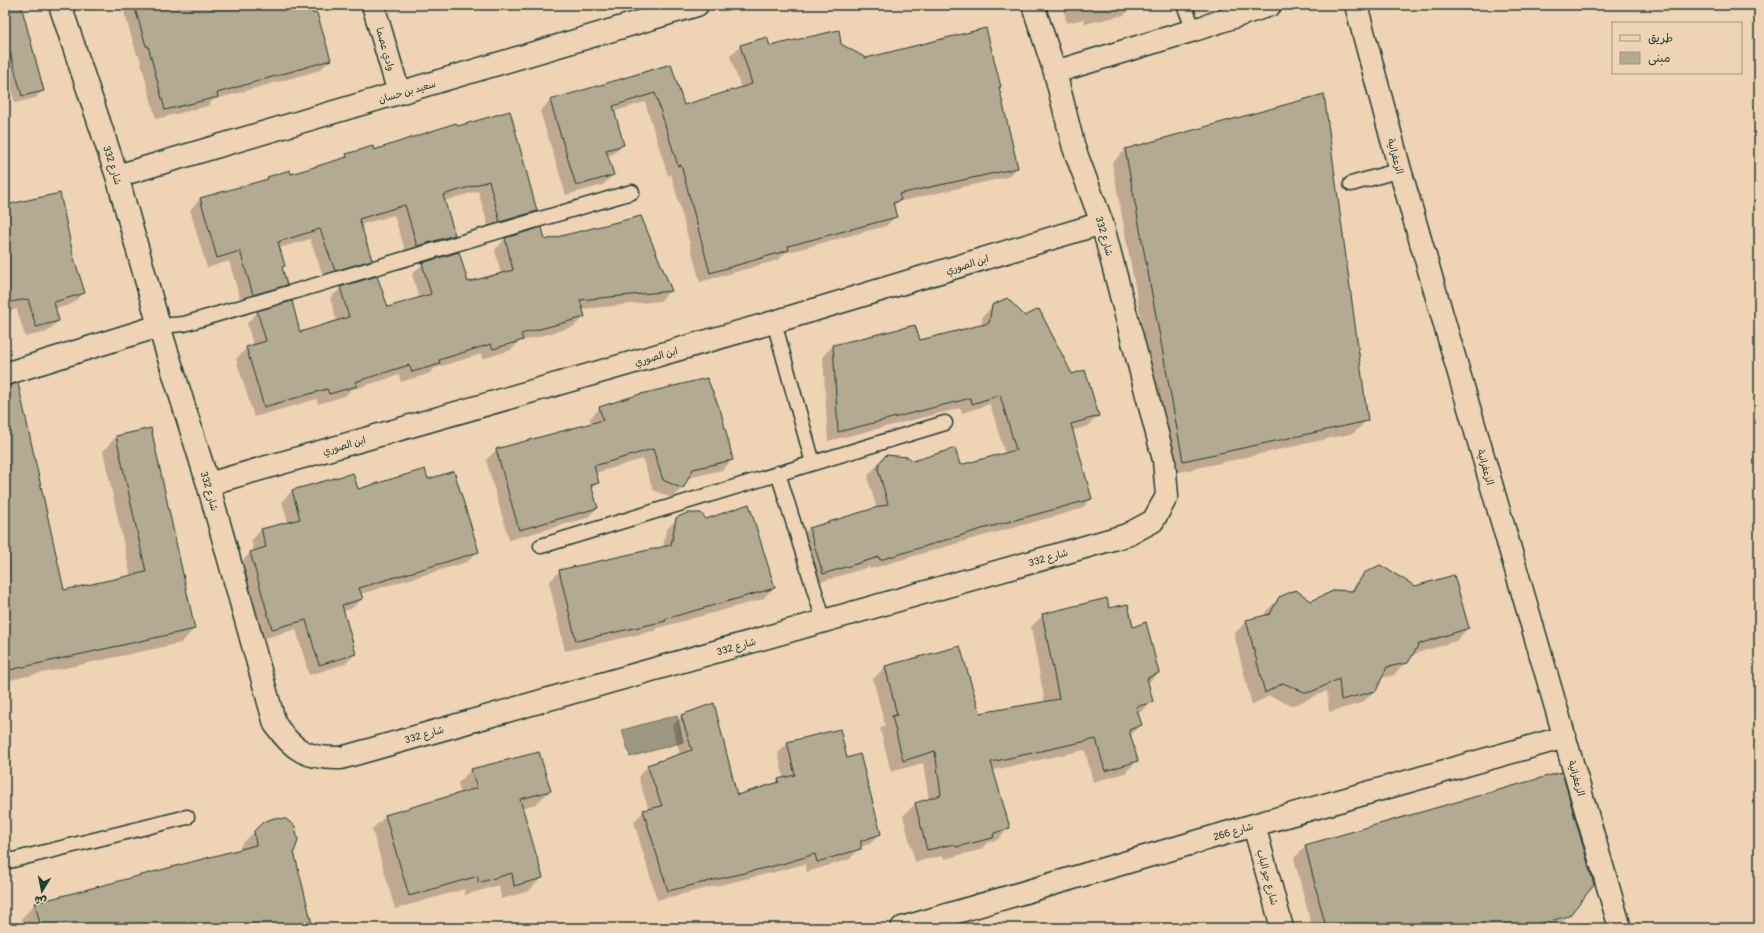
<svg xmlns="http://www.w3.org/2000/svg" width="1764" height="933" font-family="Pangolin,'Playpen Sans Arabic',sans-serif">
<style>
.water{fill:#9c9882;stroke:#6a7463}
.shadow{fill:#0003}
.building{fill:#b4a991;stroke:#1f3d34}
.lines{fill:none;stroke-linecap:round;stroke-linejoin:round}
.service-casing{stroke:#1f3d34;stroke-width:17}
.minor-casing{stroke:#1f3d34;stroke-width:25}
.service{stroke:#eed3b5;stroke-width:14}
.minor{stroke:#eed3b5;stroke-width:22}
.labels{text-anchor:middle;stroke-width:3;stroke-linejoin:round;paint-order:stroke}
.street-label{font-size:10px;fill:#1f3d34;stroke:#eed3b5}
</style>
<rect width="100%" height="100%" fill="#eed3b5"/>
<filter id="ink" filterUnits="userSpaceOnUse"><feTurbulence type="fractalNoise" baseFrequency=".025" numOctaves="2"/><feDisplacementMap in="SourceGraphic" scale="8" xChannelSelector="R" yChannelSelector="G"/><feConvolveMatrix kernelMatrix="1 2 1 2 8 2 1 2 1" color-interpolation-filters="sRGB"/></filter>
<g filter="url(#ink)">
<!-- water -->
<path class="water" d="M677,715l6,27 -53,15 -8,-27z"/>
<!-- shadow -->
<path class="shadow" d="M5,5h15l23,86 -8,7 -20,5 -10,-37z
M122,5h188l20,55 -10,10 -107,30 -5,6 -52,13 -17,-64h-2z
M1062,5h68l1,3 -7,7 -39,9 -1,-5 -17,4z
M766,38l3,9 71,-2 26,14 134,27 -2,2 19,80 -10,9 -109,25 -5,5 3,9 -10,10 -101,27 -7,7 -78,22 -29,-108 -3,2 -23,-74 -32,10 10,32 -10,10 -6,2 6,19 -10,10 -37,10 -26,-84 10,-10 121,-36 12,41 58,-18 -11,-32 10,-10z
M1323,96l44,324 -13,13 -184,41 -58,-311 13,-13z
M456,124l80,87 -10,10 -36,11 -12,-41 -34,10 9,34 -10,11 -36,10 -13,-41 -34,10 11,35 -11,10 -35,11 -15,-42 -31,9 5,18 -3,3 5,16 -11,10 -33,10 -13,-44 -22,7 -17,-58 10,-11 64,-18 4,-3 22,-3 52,-15 5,-5 26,-4z
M5,206l67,49 11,38 -11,11 -17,5 3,12 -11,11 -22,5 -8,-28 -12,3z
M541,229l4,12 125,50 -10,10 -78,8 2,8 -11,10 -54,15 -8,8 -29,9 -1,-5 -46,14 -7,6 -27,8 -2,-7 -48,15 -6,6 -27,8 -1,-5 -63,18 -18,-58 11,-11 6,-3 -6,-22 11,-11 42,21 37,-11 -7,-24 11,-10 46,20 32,-10 -7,-24 11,-10 44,20 34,-10 -6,-24 10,-11z
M993,306l79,69 26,41 -10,10 -17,5 20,68 -10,10 -109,30 -102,30 -1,-2 -56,17 -14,-46 10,-9 68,-20 -9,-29 1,-6 17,-18 27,6 46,5 46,-13 -15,-50 -28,9 -1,-5 -133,33 -5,-85 10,-10 87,-4 61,-16 2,-10z
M5,404l58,187 68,-14 -28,-126 13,-14 34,-8 44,200 -13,14 -176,38z
M600,408l132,52 -10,10 -35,8 -5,10 -10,10 -19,-8 -10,-31 -48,14 3,10 -7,6 6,19 -10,10 -78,22 -23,-80 10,-10 95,-26 -1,-6z
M352,474l5,17 70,-11 50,72 -10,10 -107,32 2,5 -11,10 -8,2 12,43 -10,10 -36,11 -13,-46 -34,10 -22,-76 10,-10 4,-2 -3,-10 10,-11 27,-7 -6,-22 10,-10z
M677,519l96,69 -10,11 -105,29 -4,3 -89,20 -16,-69 11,-11 103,-23 3,-18z
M1365,573l103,55 -12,13 -45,14 -17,20 -13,3 -6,12 -13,13 -33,9 -2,-21 -30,13 -6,1 -22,-9 -17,9 -18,-71 13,-13 17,-4 2,-6 14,-13 30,4 39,-10z
M1109,609l24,19 25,45 -10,10 4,19 -15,13 4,10 -11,11 7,25 -12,12 -32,9 -8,-32 -92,20 16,58 -12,12 -10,3 -7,7 -36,9 -2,-3 -27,6 -12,-46 12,-12 14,-4 -6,-37 -32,9 -11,-43 5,-4 -12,-46 12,-12 95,48 65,-12 -14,-76 12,-12z
M682,716l54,80 39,-12 4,-4 5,-1 -6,-26 10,-10 59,16 33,75 -10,10 -10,3 -10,12 -43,13 -2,-8 -34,9 -114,27 -23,-78 10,-11 5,-1 -11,-33 10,-11 32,-11 -8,-29z
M471,770l79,21 -14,13 -14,4 20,69 -13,14 -28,8 -2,-14 -34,10 -1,-6 -69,20 -23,-80 14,-13 75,-22 -3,-11z
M263,823l49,105h-288l-2,-10 13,-14 206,-54 -1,-4z
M1306,846l235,76v2l25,-6 -10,9 -3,1h-241l-18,-70z"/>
<!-- building -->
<path class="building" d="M5,5h16l23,86 -22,5 -17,-62z
M134,5h177l2,9 4,-1 14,47 -114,33 1,4 -53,13 -17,-64h-2z
M986,28l15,59h-2l19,81 -119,26 2,6 -8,3 4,14 -109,29 1,4 -79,23 -29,-108 -3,1 -23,-73 -42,13 11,39 -18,5 8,25 -38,11 -26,-86 121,-36 13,41 68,-21 -12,-39 27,-8 3,9 69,-16 2,14 25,14z
M1324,94l44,327 -185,40 -58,-312z
M510,111l27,100 -37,11 -11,-41 -46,14 12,40 -38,11 -12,-41 -46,14 13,41 -37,11 -15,-42 -42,13 7,24 -3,1 5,18 -34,10 -13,-44 -23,7 -17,-60 68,-19 -1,-2 23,-7 1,4 56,-17 -1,-3 27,-8 1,4 82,-27 2,3z
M60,193l13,62 12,38 -31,9 5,19 -23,6 -8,-28 -23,4v-98z
M641,216l31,75 -92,9 5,17 -64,17 2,6 -30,9 -2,-5 -52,16 1,4 -28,8 -3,-7 -54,17 2,4 -28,8 -2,-5 -63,18 -18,-60 20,-6 -9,-30 35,-10 8,31 49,-15 -9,-30 37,-11 11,31 43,-13 -9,-31 37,-11 9,30 45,-12 -8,-32 37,-11 3,13z
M1007,298l18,18 14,-7 33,65 13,-4 14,46 -28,8 21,75 -110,30 -102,31 -1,-3 -56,17 -14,-46 79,-24 -10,-35 1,-6 7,-8 22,2 5,4 42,-13 5,17 56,-15 -16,-55 -28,9 -1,-6 -133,34 -5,-87 82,-20 5,15 69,-17 3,-18z
M707,378l14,34 12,48 -40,9 -10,20 -20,-9 -10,-31 -59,17 5,17 -8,2 7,23 -79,22 -23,-81 107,-29 -4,-13 38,-12z
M18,383l46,207 82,-18 -30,-136 35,-8 44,201 -190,42v-285z
M425,469l3,10 26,-8 25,81 -120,36 4,11 -21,6 14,49 -37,11 -13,-45 -34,9 -22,-77 16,-5 -5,-18 39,-10 -8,-29 61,-17 5,16z
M749,504l26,84 -110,31 1,2 -90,20 -17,-71 112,-25 5,-27 11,-5h14l5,6z
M1380,565l35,21 39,-11 15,53 -50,16 -11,19 -21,4 -11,24 -35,9 -2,-21 -28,13h-7l-21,-9 -18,10 -19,-73 24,-6 9,-17 17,-7 15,11 24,-11 18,1 11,-18z
M1107,598l2,10 19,-4 5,23 13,-5 13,51 -12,5 6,24 -17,5 6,18 -13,5 9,31 -33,10 -9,-32 -105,23 19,66 -16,5 -1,5 -37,9 -2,-3 -27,6 -12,-47 26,-8 -6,-44 -32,10 -11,-45 5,-1 -12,-49 75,-20 20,67 79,-14 -17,-85z
M714,703l23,92 42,-13 -1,-3 17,-4 -8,-33 53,-13 7,29 13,-4 21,80 -20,7v8l-44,13 -2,-8 -33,10 -114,27 -25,-81 19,-4 -15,-41 45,-15 -11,-35z
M539,752l12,39 -31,8 23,79 -29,8 -2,-13 -34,10v-7l-69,20 -24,-81 92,-27 -6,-19z
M1562,772l32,113 -25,31 -47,12h-196l-21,-83z
M274,818l12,1 9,7 3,15 -4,11 19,76h-272l-6,-25 221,-58 -2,-14 9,-9z"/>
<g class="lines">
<!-- service casing -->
<g class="service-casing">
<path id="service" d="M1184,5l10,25
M1351,184l49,-14
M774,322l39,141
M159,326l25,-2 448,-132
M778,473l46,148
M541,546l404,-123
M5,862l182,-45"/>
</g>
<!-- minor casing -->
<g class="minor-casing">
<path id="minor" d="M60,5l57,171 42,150 49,158 67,240c18,27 33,35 66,34l786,-223 26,-14 14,-25 -3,-36 -62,-237 -28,-75 -19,-76 -22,-67
M373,5l26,88
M1356,5l44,165 220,758
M1055,72l139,-42 76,-25
M117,176l580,-171
M5,374l154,-48
M208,484l566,-162 328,-99
M1254,825l28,103
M902,928l352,-103 311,-88"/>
</g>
<!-- service -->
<use href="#service" class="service"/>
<!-- minor -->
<use href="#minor" class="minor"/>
</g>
</g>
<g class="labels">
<!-- street labels -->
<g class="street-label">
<text transform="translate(386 49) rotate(74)" y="4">وادي عصما</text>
<text transform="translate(407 91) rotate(-16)" y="4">سعيد بن حسان</text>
<text transform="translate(1396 156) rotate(75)" y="4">الزعفرانية</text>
<text transform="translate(113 165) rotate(72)" y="4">شارع 332</text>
<text transform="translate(1105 236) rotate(74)" y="4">شارع 332</text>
<text transform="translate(967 264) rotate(-17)" y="4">ابن الصوري</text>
<text transform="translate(656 356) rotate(-16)" y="4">ابن الصوري</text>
<text transform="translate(344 445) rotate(-16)" y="4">ابن الصوري</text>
<text transform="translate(1486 467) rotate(74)" y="4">الزعفرانية</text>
<text transform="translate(210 491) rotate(74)" y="4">شارع 332</text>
<text transform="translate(1048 557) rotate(-16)" y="4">شارع 332</text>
<text transform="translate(736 646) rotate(-16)" y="4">شارع 332</text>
<text transform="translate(424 734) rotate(-16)" y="4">شارع 332</text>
<text transform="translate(1577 778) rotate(74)" y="4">الزعفرانية</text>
<text transform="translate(1233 831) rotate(-16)" y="4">شارع 266</text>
<text transform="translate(1268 877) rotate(75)" y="4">شارع جو الباب</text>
</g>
</g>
<!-- margin -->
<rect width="1764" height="933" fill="none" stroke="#eed3b5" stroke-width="20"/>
<rect x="10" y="10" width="1744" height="913" fill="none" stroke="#1f3d34" stroke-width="1.5" filter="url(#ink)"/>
<!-- legend -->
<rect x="1612" y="22" width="130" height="52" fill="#eed3b5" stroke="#9b9781"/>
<rect x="1620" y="35" width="20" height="6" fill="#eed3b5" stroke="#9b9781"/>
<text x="1648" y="42" font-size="12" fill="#1f3d34">طريق</text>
<rect x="1620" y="52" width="20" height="12" fill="#b4a991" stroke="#9b9781"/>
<text x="1648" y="62" font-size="12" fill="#1f3d34">مبنى</text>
<!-- north arrow -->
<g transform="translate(42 891) rotate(190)" stroke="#eed3b5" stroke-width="3" paint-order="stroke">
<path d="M0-3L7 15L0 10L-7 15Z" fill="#1f3d34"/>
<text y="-6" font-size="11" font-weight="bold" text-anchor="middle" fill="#1f3d34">ش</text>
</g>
</svg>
